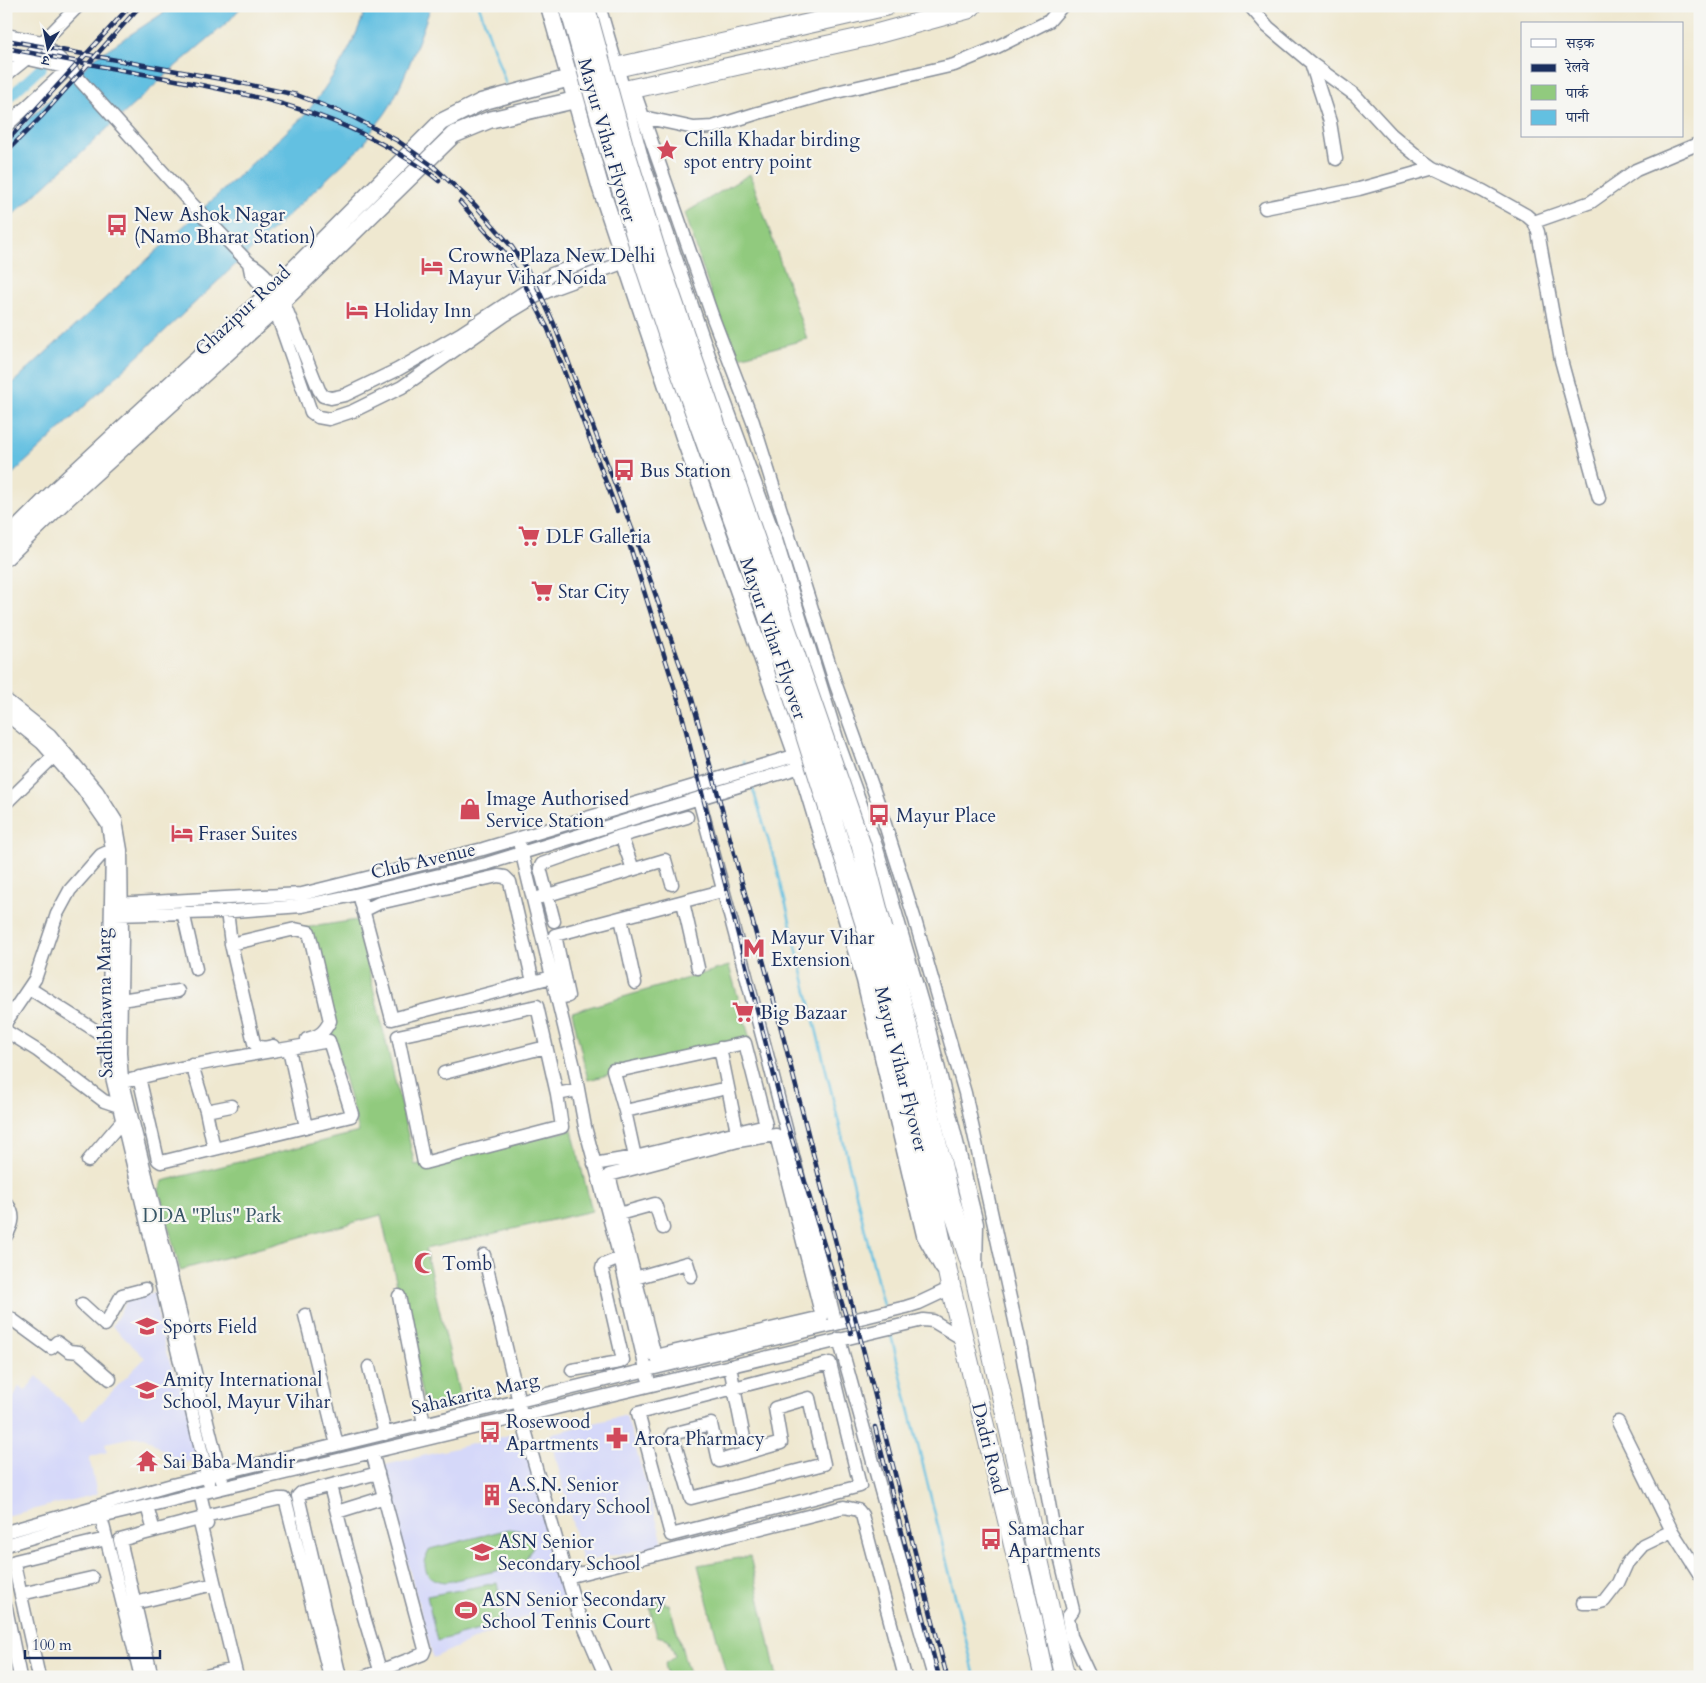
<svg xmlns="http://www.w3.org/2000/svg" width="1706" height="1683" font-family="Cardo,'Noto Serif Devanagari',serif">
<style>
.built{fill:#d5d8f9}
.green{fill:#91ca7e;stroke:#567c6e}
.water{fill:#63c0e1;stroke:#3f78a0}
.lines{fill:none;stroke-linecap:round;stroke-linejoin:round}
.stream{stroke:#63c0e1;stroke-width:2.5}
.canal{stroke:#63c0e1;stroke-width:10}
.minor-casing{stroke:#858c97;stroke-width:15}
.major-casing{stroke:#858c97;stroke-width:19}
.highway-casing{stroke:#858c97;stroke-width:21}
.minor{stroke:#fff;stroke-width:12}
.major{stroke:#fff;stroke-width:16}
.highway{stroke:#fff;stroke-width:19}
.rail-casing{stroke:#1b2f5e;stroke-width:4.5}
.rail{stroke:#f6f6f2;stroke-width:2.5;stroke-dasharray:8;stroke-linecap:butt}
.highway-bridge-casing{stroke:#858c97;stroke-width:21;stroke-linecap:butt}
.highway-bridge{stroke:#fff;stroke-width:19}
.labels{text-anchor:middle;stroke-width:4.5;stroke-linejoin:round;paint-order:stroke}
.poi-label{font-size:19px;fill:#1b2f5e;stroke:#f6f6f2;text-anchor:start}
.street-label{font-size:19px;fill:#1b2f5e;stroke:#f6f6f2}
.park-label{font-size:19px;fill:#385666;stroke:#f6f6f2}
</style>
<rect width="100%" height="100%" fill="#f6f6f2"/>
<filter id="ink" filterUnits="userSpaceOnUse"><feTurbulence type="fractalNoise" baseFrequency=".02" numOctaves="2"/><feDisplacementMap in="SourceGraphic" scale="10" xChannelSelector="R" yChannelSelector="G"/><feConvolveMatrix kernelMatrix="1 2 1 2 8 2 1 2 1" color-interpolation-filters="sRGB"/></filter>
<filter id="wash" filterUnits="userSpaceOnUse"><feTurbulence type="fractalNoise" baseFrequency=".0096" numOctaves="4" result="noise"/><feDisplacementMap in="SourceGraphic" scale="20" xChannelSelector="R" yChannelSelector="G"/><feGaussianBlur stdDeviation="1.12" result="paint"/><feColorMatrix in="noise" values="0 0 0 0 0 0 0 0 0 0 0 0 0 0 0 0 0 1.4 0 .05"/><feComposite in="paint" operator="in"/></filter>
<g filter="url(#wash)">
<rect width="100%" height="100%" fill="#efe8d0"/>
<!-- built -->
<path class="built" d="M156,1292l-2,6 12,54 29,73 9,35 -24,3 -35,-26h-12l-28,6 2,9 -18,5 8,37 -91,22v-104l13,-26 6,5 12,-15 46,45 62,-63 -33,-32 17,-29z
M626,1415l36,124v6l-80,17 -32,-128z
M525,1431l50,173 -53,14 -89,40 -52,-192z"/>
<!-- green -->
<path class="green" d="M750,174l57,165 -75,20 -47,-146z
M357,920l58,245 157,-35 20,81 -167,38 36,152 -36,7 -44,-193 -201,55 -21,-80 4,-9 196,-49 -55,-204z
M729,966l21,73 -162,41 -16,-68z
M509,1529l18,3 6,14 -8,15 -7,5 -72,16c-21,-1 -26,-16 -16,-33z
M750,1556l27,121h-50l-29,-112z
M497,1583l8,40 -68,18 -10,-45z
M664,1600l1,4h4l21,73h-22l-3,-13 10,-8 -7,-17 -11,-3 -7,-28 5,-2 -1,-4z"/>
<!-- water -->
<path class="water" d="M174,6h68l-14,16 -51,43 -171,156v-81l90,-83z
M366,6h65c-12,34 -24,68 -41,100 -8,14 -19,23 -26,38l-358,336v-91l300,-275c24,-33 49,-67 60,-108z"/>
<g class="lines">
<!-- stream -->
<path class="stream" d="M479,6l27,78
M744,761l2,5
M752,786l26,86 106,437
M890,1331l85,346"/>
<!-- canal -->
<path class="canal" d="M6,100l36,-33"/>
</g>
</g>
<g filter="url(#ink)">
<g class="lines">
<!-- minor casing -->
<g class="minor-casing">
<path id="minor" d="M1250,6l18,21 43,36 44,32 36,39 25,21 18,13 49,23 43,24 8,7 4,10 23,128 38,138
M6,35l36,7 27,26 120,133 60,62c16,8 25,23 34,38l36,89 4,6 8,2 14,-3 52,-25 63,-36 92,-60 69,-25
M6,54l63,14
M1311,63l19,59 6,37
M6,75l20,-16 52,-53
M633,88l80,230 40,104 83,263 43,120 36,115 50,173 56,255 33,183 19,79 -5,7 3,19 19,41
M643,117l51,11 19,-1 45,-14 65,-18 131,-30 41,-17 54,-27 13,-15
M6,126l63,-58
M1265,208l94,-19 75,-21
M1534,222l57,-20 45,-32 64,-27
M249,263l2,10 17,21 7,15 36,103 7,5 11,2 24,-8 49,-24 103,-72 30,-18 22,-10 68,-25
M6,700l44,35 47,56 19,30 5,29 1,87 -2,116 2,26 100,402
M6,714l36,29 41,46 25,36 4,25 -4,202 4,25 97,406
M699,799l69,259 68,266
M6,803l48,-47
M621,836l12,33
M520,846l54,221 11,60 35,131 28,120
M359,894l33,125 160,-42
M541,897l124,-37 7,24
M683,902l15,66
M114,904l188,-10 12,-3 169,-42 321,-96
M227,911l4,33 23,99c6,6 11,5 19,3
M363,911l16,-8 119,-27 7,1 5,5 23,100
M183,912l13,57
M115,915l105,-3 82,-6 57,-12 127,-30 324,-100
M621,918l14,65
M554,921l-14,-53 2,-4 79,-28 66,-19
M231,944l64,-15 14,3 21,89c-6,12 -11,15 -23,18
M29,988l80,51
M557,998l11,-2 -13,-61 167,-44
M121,1000l57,-9
M6,1022l29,-43 22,-65 13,-24 31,-35 11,-5
M6,1031l32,20 66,50 15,5
M720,1048l17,84
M289,1049l17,78
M192,1065l14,46 8,38
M444,1073l102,-26
M123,1082c67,-19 137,-28 206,-41l23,73 -1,2 -190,46 -3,-2 -19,-83
M557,1094l-20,-88 -139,30 26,127 138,-36 -5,-33 21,-4
M206,1111l25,-5
M625,1111l102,-23
M776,1135l46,182 -167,39 -46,-181 129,-34z
M88,1161l35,-41
M594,1164l41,-7 131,-32 -21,-82 -123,27h-9l12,41 10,46
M6,1203c10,11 7,21 0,33
M619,1214l36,-10 8,24
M484,1255l35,147 2,14 46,161
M635,1278l52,-15 4,13
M399,1296l25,128
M82,1304l23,21 17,-30 23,-6
M6,1315l45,33 6,-6 12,9 10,1 31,27
M305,1315l32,130
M839,1339l57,206 38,132
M730,1366l4,22 96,-25 30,123 -189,49 -33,-122 96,-25 13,65
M369,1367l16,67
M572,1370l48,-8 3,-2 -21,-91 1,-4 17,-7
M809,1398l15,66 -133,34 -19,-64 39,-10 8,37 62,-18 -6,-35z
M1618,1422l54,109 28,44
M330,1486l34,131 16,53
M200,1493l7,31
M147,1506l7,25
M337,1512l48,-15
M205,1516l73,-17h6l2,3 44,175
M101,1517l40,160
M6,1532l166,-47 734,-178 13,-4 32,-15
M6,1545l95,-28 822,-197 10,1 30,18
M21,1594l71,-16
M135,1603l79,-19
M1583,1603h14l7,-2 14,-18 9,-20 16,-18 29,-14
M6,1608l14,69
M39,1677l-25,-113 1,-3 91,-22
M152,1677l-32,-137 79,-21 38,158
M202,1677l32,-8
M340,1677l-42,-181 3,-3 77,-20
M364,1677l59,-23 2,-5 -53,-197
M606,1677l-29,-67 -10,-33 277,-70 14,3 4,5 43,162"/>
</g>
<!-- major casing -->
<g class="major-casing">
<path id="major" d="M549,6l52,183 85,254 115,324 64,213 60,255 18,32
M597,6l25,85 19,71 79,232 55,149 61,199 39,107 49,168 51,207 -1,42
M6,540l50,-50 219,-202 166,-166 40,-20 89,-24
M6,557l60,-58 209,-190 178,-174 36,-15 86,-20"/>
</g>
<!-- highway casing -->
<g class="highway-casing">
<path id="highway" d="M570,78l316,-72
M575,100l47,-9 243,-54 103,-28 4,-3
M883,930l50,196 16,71 25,77 91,403
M868,933l50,199 33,156 81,333 12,56"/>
</g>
<!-- minor -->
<use href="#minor" class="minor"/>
<!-- major -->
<use href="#major" class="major"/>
<!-- highway -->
<use href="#highway" class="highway"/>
<!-- rail casing -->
<g class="rail-casing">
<path id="rail" d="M6,40l226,41 65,14 56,22 45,24 35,25 42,39 37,42 23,35 19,42 83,218 55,157 80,294 175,684
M6,48c51,10 103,20 154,29 85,16 167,32 241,78 13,8 26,15 38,26
M6,142l124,-136
M6,152l35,-35 99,-111
M460,202l44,50 22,35 22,42 69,182
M627,537l51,162 104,408 69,226
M875,1427l64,250"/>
</g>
<!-- rail -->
<use href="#rail" class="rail"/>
<!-- highway-bridge casing -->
<g class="highway-bridge-casing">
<path id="highway-bridge" d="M569,6l40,143 38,123 31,93 87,242 103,326
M585,6l38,138 38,123 200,578 22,85"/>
</g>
<!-- highway-bridge -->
<use href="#highway-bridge" class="highway-bridge"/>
</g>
</g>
<!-- icons -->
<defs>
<g id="sight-bare" transform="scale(1.725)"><path d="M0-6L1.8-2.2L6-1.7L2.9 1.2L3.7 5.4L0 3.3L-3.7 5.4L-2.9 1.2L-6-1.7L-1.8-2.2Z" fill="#d1495b" stroke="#f6f6f2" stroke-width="2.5" paint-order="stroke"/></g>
<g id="bus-bare" transform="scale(1.725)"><path d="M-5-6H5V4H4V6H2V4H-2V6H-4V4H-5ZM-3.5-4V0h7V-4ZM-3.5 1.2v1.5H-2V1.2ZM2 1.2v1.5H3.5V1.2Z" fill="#d1495b" stroke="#f6f6f2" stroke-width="2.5" paint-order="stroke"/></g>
<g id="hotel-bare" transform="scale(1.725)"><path d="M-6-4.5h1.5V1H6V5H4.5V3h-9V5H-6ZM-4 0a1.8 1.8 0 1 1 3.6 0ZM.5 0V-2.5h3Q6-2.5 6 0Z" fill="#d1495b" stroke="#f6f6f2" stroke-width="2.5" paint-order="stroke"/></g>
<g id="supermarket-bare" transform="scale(1.725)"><path d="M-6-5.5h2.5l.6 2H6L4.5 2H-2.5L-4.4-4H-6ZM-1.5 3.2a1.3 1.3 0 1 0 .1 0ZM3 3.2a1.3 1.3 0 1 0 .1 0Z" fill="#d1495b" stroke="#f6f6f2" stroke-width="2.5" paint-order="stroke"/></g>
<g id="shop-bare" transform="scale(1.725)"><path d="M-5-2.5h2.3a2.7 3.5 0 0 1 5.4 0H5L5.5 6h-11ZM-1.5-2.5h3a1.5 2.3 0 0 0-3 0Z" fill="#d1495b" stroke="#f6f6f2" stroke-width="2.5" paint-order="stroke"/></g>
<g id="metro-bare" transform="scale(1.725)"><path d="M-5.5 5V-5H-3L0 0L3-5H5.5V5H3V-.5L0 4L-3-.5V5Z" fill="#d1495b" stroke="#f6f6f2" stroke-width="2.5" paint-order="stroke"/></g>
<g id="mosque-bare" transform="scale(1.725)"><path d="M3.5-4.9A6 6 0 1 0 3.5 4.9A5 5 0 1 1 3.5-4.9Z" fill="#d1495b" stroke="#f6f6f2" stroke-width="2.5" paint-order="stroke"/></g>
<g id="school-bare" transform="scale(1.725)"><path d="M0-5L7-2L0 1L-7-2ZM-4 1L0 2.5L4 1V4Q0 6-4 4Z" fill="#d1495b" stroke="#f6f6f2" stroke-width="2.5" paint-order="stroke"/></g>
<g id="pharmacy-bare" transform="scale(1.725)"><path d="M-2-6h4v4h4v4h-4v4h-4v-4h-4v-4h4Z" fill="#d1495b" stroke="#f6f6f2" stroke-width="2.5" paint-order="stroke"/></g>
<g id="temple-bare" transform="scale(1.725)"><path d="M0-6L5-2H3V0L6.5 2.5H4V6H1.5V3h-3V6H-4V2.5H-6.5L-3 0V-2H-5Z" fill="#d1495b" stroke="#f6f6f2" stroke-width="2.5" paint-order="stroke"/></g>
<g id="building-bare" transform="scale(1.725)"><path d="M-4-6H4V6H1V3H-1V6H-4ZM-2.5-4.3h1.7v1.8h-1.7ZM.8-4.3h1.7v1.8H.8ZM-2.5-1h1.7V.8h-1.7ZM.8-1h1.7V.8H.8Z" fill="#d1495b" stroke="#f6f6f2" stroke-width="2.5" paint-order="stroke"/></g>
<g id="stadium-bare" transform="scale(1.725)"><path d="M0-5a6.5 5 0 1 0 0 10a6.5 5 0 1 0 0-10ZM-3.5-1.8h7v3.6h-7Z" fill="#d1495b" stroke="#f6f6f2" stroke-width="2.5" paint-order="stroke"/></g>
</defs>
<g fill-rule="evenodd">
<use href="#sight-bare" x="667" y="150"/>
<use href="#bus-bare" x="117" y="225"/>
<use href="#hotel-bare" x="432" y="266"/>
<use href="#hotel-bare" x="357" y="310"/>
<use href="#bus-bare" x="624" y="470"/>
<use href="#supermarket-bare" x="529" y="536"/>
<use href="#supermarket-bare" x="542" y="591"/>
<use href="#shop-bare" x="470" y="809"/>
<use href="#bus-bare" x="879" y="815"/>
<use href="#hotel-bare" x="182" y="833"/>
<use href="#metro-bare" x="754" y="948"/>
<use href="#supermarket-bare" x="743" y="1012"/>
<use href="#mosque-bare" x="425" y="1263"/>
<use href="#school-bare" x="147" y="1326"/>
<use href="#school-bare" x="147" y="1390"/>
<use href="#bus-bare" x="490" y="1432"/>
<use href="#pharmacy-bare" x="617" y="1438"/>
<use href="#temple-bare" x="147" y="1461"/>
<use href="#building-bare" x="492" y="1495"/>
<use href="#bus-bare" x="991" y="1539"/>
<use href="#school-bare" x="482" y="1552"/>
<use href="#stadium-bare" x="466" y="1610"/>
</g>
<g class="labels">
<!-- poi labels -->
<g class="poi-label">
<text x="684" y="146">Chilla Khadar birding<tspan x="684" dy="22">spot entry point</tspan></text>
<text x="134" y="221">New Ashok Nagar<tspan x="134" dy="22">(Namo Bharat Station)</tspan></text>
<text x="448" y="262">Crowne Plaza New Delhi<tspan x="448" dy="22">Mayur Vihar Noida</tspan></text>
<text x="374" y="317">Holiday Inn</text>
<text x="640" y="477">Bus Station</text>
<text x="546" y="543">DLF Galleria</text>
<text x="558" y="598">Star City</text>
<text x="486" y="805">Image Authorised<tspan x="486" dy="22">Service Station</tspan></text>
<text x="896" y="822">Mayur Place</text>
<text x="198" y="840">Fraser Suites</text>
<text x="771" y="944">Mayur Vihar<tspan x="771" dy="22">Extension</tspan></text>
<text x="760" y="1019">Big Bazaar</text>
<text x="442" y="1270">Tomb</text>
<text x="163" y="1333">Sports Field</text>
<text x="163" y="1386">Amity International<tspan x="163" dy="22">School, Mayur Vihar</tspan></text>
<text x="506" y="1428">Rosewood<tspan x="506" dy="22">Apartments</tspan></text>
<text x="634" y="1445">Arora Pharmacy</text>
<text x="163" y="1468">Sai Baba Mandir</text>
<text x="508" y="1491">A.S.N. Senior<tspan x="508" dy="22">Secondary School</tspan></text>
<text x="1008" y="1535">Samachar<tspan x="1008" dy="22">Apartments</tspan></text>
<text x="498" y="1548">ASN Senior<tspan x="498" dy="22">Secondary School</tspan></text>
<text x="482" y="1606">ASN Senior Secondary<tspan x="482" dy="22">School Tennis Court</tspan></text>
</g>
<!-- street labels -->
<g class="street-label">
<text transform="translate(608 140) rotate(74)" y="7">Mayur Vihar Flyover</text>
<text transform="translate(242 310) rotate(-43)" y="7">Ghazipur Road</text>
<text transform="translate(774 638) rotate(71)" y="7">Mayur Vihar Flyover</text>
<text transform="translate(423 860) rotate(-13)" y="7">Club Avenue</text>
<text transform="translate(104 1003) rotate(-91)" y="7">Sadhbhawna Marg</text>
<text transform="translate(902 1069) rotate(76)" y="7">Mayur Vihar Flyover</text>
<text transform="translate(475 1393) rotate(-13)" y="7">Sahakarita Marg</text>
<text transform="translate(990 1448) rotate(76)" y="7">Dadri Road</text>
</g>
<!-- park labels -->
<g class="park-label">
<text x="212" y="1222">DDA "Plus" Park</text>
</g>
</g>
<!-- margin -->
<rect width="1706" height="1683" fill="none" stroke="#f6f6f2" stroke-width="25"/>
<!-- legend -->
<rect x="1521" y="22" width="162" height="115" fill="#f6f6f2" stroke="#9ea6b7"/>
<rect x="1531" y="39" width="25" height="8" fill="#ffffff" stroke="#9ea6b7"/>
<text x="1566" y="48" font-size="15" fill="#1b2f5e">सड़क</text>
<rect x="1531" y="64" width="25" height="8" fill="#1b2f5e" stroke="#9ea6b7"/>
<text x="1566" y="72" font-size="15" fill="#1b2f5e">रेलवे</text>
<rect x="1531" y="85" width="25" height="15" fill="#91ca7e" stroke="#9ea6b7"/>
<text x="1566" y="98" font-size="15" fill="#1b2f5e">पार्क</text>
<rect x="1531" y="110" width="25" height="15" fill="#63c0e1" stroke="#9ea6b7"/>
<text x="1566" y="122" font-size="15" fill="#1b2f5e">पानी</text>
<!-- north arrow -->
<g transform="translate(48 48) rotate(190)" stroke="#f6f6f2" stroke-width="4" paint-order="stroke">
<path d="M0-4L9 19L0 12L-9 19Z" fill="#1b2f5e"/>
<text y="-8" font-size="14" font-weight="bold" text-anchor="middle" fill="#1b2f5e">उ</text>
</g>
<!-- scale -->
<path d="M25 1650v8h135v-8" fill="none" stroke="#1b2f5e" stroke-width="2.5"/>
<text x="32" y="1650" font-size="15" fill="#1b2f5e" stroke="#f6f6f2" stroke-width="4" paint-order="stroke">100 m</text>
</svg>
